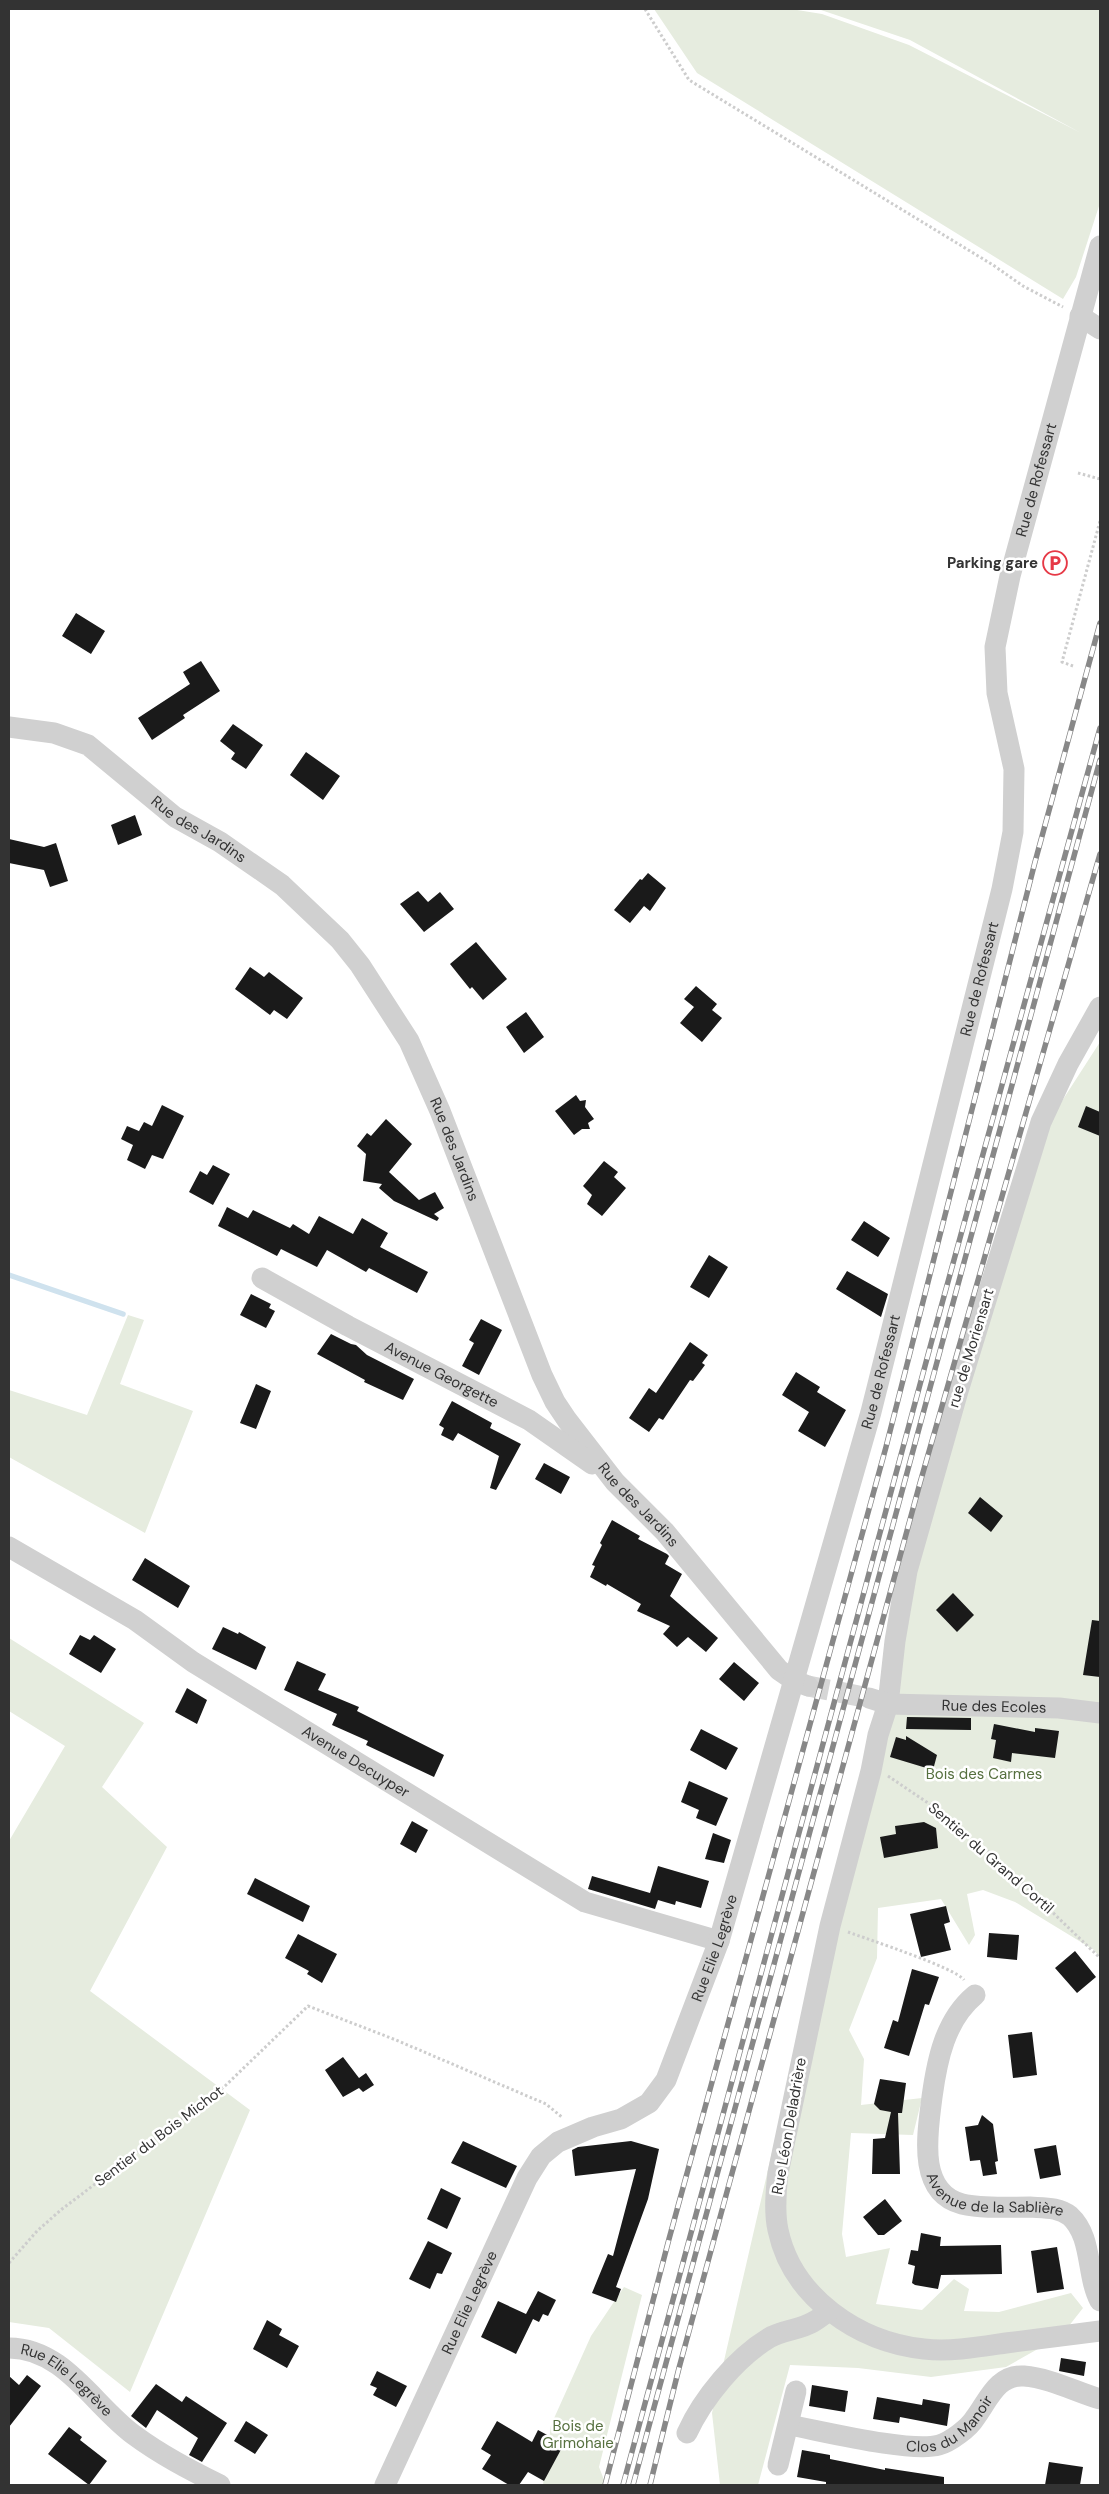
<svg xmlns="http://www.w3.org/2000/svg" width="1109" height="2494" font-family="'DM Sans',sans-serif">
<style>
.green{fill:#e6ecdf}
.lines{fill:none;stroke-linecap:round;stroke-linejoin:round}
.stream{stroke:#cfe2ee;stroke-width:5.5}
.building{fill:#1a1a1a}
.minor-tunnel{stroke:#d6d6d6;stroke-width:21;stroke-dasharray:21 11;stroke-linecap:butt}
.path{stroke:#cdcdcd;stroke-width:3;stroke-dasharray:2.5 2.5;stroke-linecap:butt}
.minor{stroke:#d0d0d0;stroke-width:21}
.rail-casing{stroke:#888;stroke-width:5.5}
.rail{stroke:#fff;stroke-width:4;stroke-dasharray:11;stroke-linecap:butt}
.labels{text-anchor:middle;stroke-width:5;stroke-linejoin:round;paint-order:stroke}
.street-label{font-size:15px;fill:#333;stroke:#fff}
.poi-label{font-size:15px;font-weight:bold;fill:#333;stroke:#fff;text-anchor:end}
.park-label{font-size:15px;fill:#56703f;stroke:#fff}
</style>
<rect width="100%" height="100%" fill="#fff"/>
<!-- green -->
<path class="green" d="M654,9h137l31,5 87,31 172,88 -171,-93 -92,-31h282v194l-24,74 -13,22 -366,-226z
M1100,1042v916l-6,-8 -79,-48 -32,-12 -16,4 8,41 -6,10 -28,-46 -63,9 -1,50 -28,72 15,29 -3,46 61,-7 -9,37 -62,-2 -9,101 4,23 44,-9 -14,56 46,6 32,-31 15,10 -5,22 35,1 72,-19 12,15 -22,28 -55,31 -75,10 -73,-9 -68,-3 -32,120h-38l-8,-72 72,-313 134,-550 124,-418z
M128,1315l16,5 -24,64 73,27 -48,122 -136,-76v-67l78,25z
M9,1638l135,85 -42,64 65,60 -77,144 160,119 -120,282 -81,-64 -40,-6v-481l56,-95 -56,-35z
M624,2287l18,8 -43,172 7,18h-63l8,-60 40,-89z"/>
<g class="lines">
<!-- stream -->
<path class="stream" d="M9,1275l114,39"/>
</g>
<!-- building -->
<path class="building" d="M76,613l29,18 -14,23 -29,-18z
M201,661l19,30 -37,24 2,3 -33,22 -14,-22 52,-34 -7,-12z
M233,724l30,21 -17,24 -15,-10 4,-6 -15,-12z
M306,752l34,24 -17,24 -33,-25z
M135,815l7,20 -24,10 -7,-20z
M9,839l35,8 12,-4 12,38 -18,6 -6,-17 -35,-7z
M648,873l18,15 -16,23 -6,-5 -14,17 -16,-13 26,-31 2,1z
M418,891l10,11 12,-10 14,17 -30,23 -24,-28z
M476,942l31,37 -24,21 -11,-13 -2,2 -20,-25z
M250,967l14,10 5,-5 34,26 -16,21 -13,-9 -4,5 -35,-26z
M696,986l21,18 -5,6 10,8 -20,24 -22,-19 14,-16 -10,-8z
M526,1012l18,25 -20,16 -18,-26z
M576,1095l4,6 6,-1 -1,7 9,12 -6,4 2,6h-8l-8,6 -19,-24z
M162,1105l22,11 -21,43 -11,-4 -7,14 -18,-9 6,-15 -12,-6 6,-13 12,5 5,-9 8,4z
M1086,1106l14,6v24l-22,-9z
M386,1119l26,25 -23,28 30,28 16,-8 9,16 -10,6 5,4 -2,3 -43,-20 -15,-13 3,-4 -19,-3 3,-27 -9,-8 10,-13 4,3z
M604,1161l14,11 -4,5 12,11 -24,28 -15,-12 5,-9 -9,-9z
M213,1165l17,9 -17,31 -24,-13 11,-21 7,4z
M227,1207l21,11 5,-8 37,18 3,-4 16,10 10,-18 34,18 9,-16 26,15 -8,14 48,25 -11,21 -48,-25 -3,4 -39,-22 -10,17 -36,-18 -4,7 -59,-30z
M864,1221l26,17 -12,19 -27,-17z
M709,1255l19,12 -19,31 -19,-11z
M847,1271l41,23 -7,23 -45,-28z
M251,1294l20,10 -2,4 6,3 -9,17 -26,-13z
M481,1319l21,11 -23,45 -17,-9 12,-23 -5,-3z
M331,1334l20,10 5,1 11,10 47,24 -11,21 -39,-18 1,-2 -48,-26z
M690,1342l18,13 -6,8 3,2 -12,16 -3,-1 -27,40 -4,-2 -10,14 -20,-14 20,-30 7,5z
M796,1372l24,15 -3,5 29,18 -21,37 -27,-16 11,-19 -27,-17z
M256,1384l15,7 -15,38 -16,-6z
M452,1401l40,22 -2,5 31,16 -25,46 -6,-2 9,-32 -41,-23 -5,8 -12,-6 3,-7 -5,-3z
M544,1463l26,14 -9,17 -26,-15z
M980,1497l23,19 -12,16 -23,-19z
M612,1520l28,16 -2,3 29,15 2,2 -4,8 17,10 -12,22 48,42 -12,14 -18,-15 -11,10 -14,-13 7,-8 -33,-15 4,-7 -34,-20 -1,2 -16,-9 5,-11 -3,-1 10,-20 -2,-2z
M145,1558l45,28 -12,22 -46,-28z
M953,1593l21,22 -17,17 -21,-22z
M1092,1620l8,1v56l-17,-2z
M223,1627l15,7 1,-2 27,15 -10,23 -44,-21z
M80,1635l10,5 4,-5 22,14 -15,24 -32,-19z
M297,1661l29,13 -8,16 41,17 -2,4 87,44 -10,22 -68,-32 2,-4 -36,-16 5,-11 -53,-24z
M734,1662l25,21 -15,18 -25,-22z
M187,1688l20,12 -10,24 -22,-12z
M907,1717l64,1v12l-65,-1z
M994,1724l41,8v-4l24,3 -4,27 -43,-5 -1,9 -18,-4 3,-18 -5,-1z
M701,1729l37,19 -12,22 -36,-20z
M906,1736l31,19 -4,15 -43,-13 6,-20 10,3z
M689,1781l39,17 -12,28 -20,-8 3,-8 -18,-8z
M412,1821l16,9 -12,23 -16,-9z
M924,1822l12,6 2,20 -54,10 -4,-21 16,-3 -1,-8z
M713,1833l18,7 -7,23 -19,-4z
M658,1866l51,15 -8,27 -25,-7 -1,4 -17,-5 -3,9 -67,-20 4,-13 58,17z
M255,1878l55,28 -7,16 -56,-28z
M946,1906l4,16 -6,2 7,26 -30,7 -11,-43z
M989,1933l30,2 -2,25 -30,-3z
M298,1934l39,20 -15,29 -15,-9 2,-3 -24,-13z
M1075,1951l21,26 -19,16 -22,-25z
M912,1969l27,8 -10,28 -4,-1 -16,52 -25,-8 9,-28 5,2z
M1032,2032l5,43 -24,3 -5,-43z
M343,2057l16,21 7,-5 8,12 -11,7 -4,-4 -16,9 -18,-27z
M880,2079l26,4 -4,30h-4l2,61h-28l1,-35 12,-1 6,-26 -11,-2 -6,-6z
M982,2115l11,9 5,37 -3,1 2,12 -14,2 -3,-16 -10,1 -5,-34 13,-2z
M463,2141l54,25 -11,22 -55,-25z
M631,2141l28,8 -11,50 -32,88 5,2 -5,13 -24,-9 16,-39 5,2 23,-87 -61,7 -3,-26 6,-3z
M1056,2145l5,30 -21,4 -6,-30z
M441,2188l20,10 -14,31 -20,-10z
M885,2199l17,22 -18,14h-6l-15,-18z
M921,2233l20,4 -1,9 61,-1 1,29 -61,1 -3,14 -23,-4 -3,-2 3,-17 -7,-2 3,-14 7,1z
M428,2241l24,12 -10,21 -5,-1 -7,16 -21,-10z
M1057,2247l7,42 -27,4 -6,-42z
M538,2291l18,9 -8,16 -5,-2 -4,8 -6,-3 -17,35 -35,-17 17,-36 28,13z
M267,2320l15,9 -3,6 20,11 -12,22 -34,-19z
M1061,2358l25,4 -2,14 -25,-5z
M377,2371l30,15 -11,21 -23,-12 4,-7 -7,-3z
M27,2375l14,11 -32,41v-51l10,9z
M156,2384l26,18 4,-6 41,27 -25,39 -13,-7 9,-17 -41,-28 -11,18 -15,-12z
M812,2385l36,6 -3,21 -36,-6z
M877,2397l45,8 1,-6 27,5 -3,22 -47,-9 -1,6 -26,-4z
M246,2421l22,14 -13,19 -21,-13z
M497,2421l35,21 6,-12 26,14 -20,37 -16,-9 -9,13h-10l-27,-16 9,-14 -10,-6z
M69,2427l13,10 -2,3 27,21 -18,24 -41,-31z
M802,2450l28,5v4l55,11v-2l59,9v8h-118v-3l-29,-5z
M1049,2462l34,5 -3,18h-35z"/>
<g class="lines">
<!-- minor-tunnel -->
<path class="minor-tunnel" d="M808,1686l61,12"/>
<!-- path -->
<path class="path" d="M645,9l44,71 304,185 30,21 40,21
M1078,473l22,6
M1073,666l-11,-4 38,-141
M888,1776l43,29 65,53 104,100
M848,1932c19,7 108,36 116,48
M9,2263l28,-32 25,-22 163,-123 83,-80 88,34 150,64 17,14"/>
<!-- minor -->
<g class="minor">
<path d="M1080,316l20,13"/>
<path id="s1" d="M9,727l45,6 34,12 87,72 45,25 62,43 58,55 20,25 49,76 31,70 102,264 13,27 12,18 48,62 50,50 114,138 16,11 13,5"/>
<path d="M1100,1007l-32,57 -27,58 -83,269 -51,180 -12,70 -7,63 -10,31 -7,36 -41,155 -52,247c-2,18 -4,39 0,57 14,67 80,112 146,119 27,3 55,-2 82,-6 32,-4 63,-8 94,-12"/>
<path id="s2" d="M262,1278l86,48 181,94 63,44"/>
<path id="s3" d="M9,1547l126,73 58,42 392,240 134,39"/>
<path id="s4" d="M869,1698l19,6 171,4 41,5"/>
<path id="s5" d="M975,1995c-30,25 -38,65 -43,102 -4,34 -16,95 30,107 21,5 46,3 68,3 14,1 29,0 40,9 23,21 16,59 30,85"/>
<path id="s6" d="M9,2348c55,0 85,58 125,87 27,20 56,35 86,50"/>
<path id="s7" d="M789,2425c33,6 122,28 150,20 11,-3 30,-17 36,-27 13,-17 22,-44 49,-42 26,2 52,16 76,23"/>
<path d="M687,2433c16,-35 49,-75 82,-95 13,-8 31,-8 44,-16 6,-3 11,-8 16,-11"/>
<path d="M778,2465l18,-74"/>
<path id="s8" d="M385,2485l142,-307 14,-22 17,-14 35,-15 28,-8 28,-16 17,-23 53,-139 152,-529 131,-523 11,-57 1,-63 -17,-76 -2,-46 15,-71 90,-330"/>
</g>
<!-- rail casing -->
<g class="rail-casing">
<path id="rail" d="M605,2485l64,-246 217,-792 149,-585 65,-239
M623,2485l309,-1145 168,-612
M633,2485l467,-1725
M650,2485l29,-117 241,-885 180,-629"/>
</g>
<!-- rail -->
<use href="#rail" class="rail"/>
</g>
<!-- icons -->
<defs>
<g id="parking-ring" transform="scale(1.25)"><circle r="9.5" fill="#fff" stroke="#e63946" stroke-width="1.5"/><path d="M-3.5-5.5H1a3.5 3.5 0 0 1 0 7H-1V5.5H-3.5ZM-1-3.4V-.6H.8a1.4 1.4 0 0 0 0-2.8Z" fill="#e63946"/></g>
</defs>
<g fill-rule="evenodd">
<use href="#parking-ring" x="1055" y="563"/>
</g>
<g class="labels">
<!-- street labels -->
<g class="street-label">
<text dy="5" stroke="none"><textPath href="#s8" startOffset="2170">Rue de Rofessart</textPath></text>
<text dy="5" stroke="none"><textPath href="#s1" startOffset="221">Rue des Jardins</textPath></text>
<text dy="5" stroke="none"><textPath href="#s8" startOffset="1660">Rue de Rofessart</textPath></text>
<text dy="5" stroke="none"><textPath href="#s1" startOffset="641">Rue des Jardins</textPath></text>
<text transform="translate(971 1348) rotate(-73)" y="5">rue de Moriensart</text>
<text dy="5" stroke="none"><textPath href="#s8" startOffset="1255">Rue de Rofessart</textPath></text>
<text dy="5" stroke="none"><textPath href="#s2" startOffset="204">Avenue Georgette</textPath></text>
<text dy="5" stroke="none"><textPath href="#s1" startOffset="1046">Rue des Jardins</textPath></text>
<text dy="5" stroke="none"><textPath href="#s4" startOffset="126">Rue des Ecoles</textPath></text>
<text dy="5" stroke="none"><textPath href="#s3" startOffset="408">Avenue Decuyper</textPath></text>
<text transform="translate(991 1858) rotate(41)" y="5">Sentier du Grand Cortil</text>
<text dy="5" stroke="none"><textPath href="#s8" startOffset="655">Rue Elie Legrève</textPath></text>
<text transform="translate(789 2126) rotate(-80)" y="5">Rue Léon Deladrière</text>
<text transform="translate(159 2136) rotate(-37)" y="5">Sentier du Bois Michot</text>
<text dy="5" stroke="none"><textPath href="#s5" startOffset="264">Avenue de la Sablière</textPath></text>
<text dy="5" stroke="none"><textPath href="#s8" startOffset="201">Rue Elie Legrève</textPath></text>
<text dy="5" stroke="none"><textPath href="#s6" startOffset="68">Rue Elie Legrève</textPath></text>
<text dy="5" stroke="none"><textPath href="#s7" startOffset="171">Clos du Manoir</textPath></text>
</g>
<!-- poi labels -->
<g class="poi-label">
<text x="1038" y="568">Parking gare</text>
</g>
<!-- park labels -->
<g class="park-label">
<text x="984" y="1779">Bois des Carmes</text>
<text x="578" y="2431">Bois de<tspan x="578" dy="17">Grimohaie</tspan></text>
</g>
</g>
<!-- border -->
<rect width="1109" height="2494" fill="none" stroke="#333333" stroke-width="20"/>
</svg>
